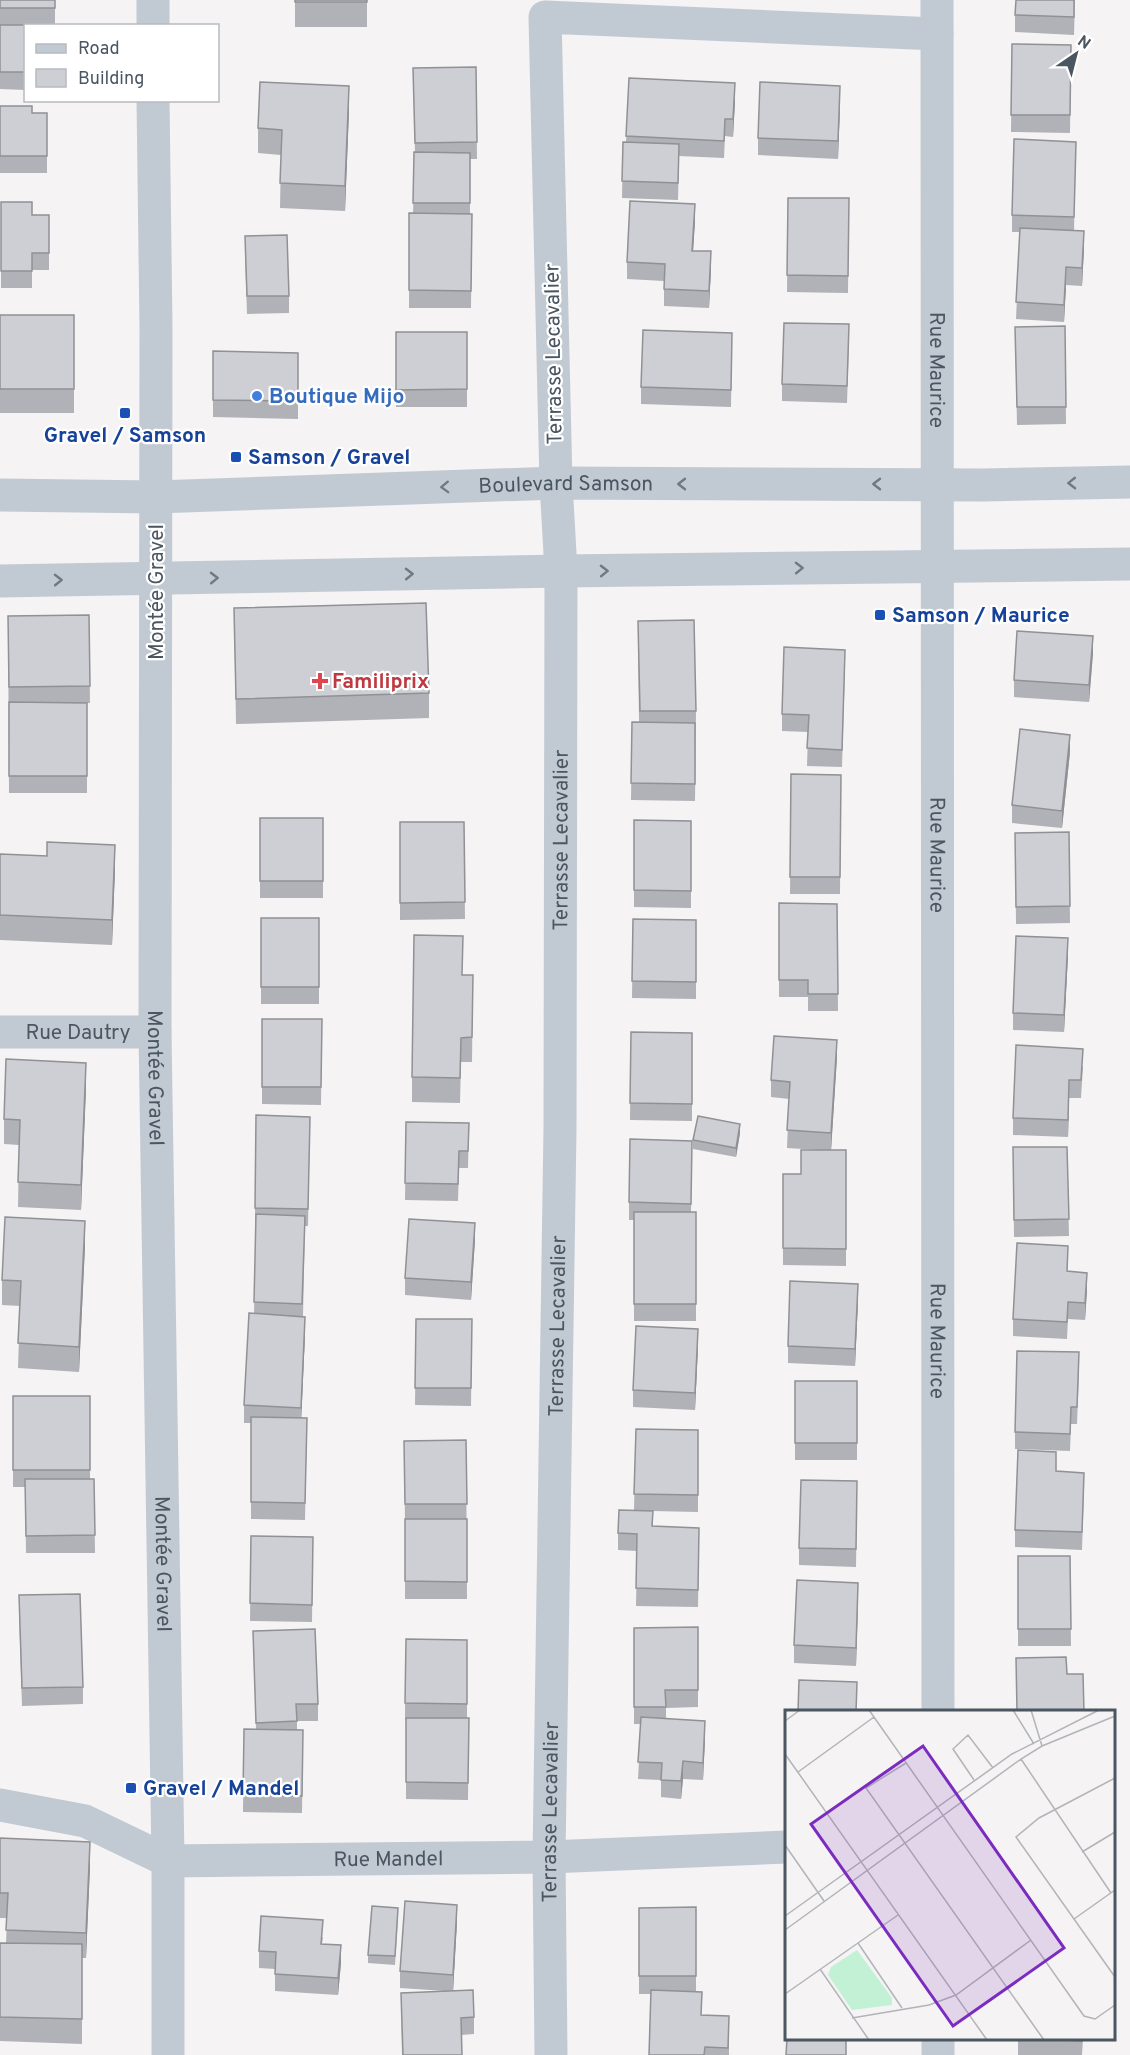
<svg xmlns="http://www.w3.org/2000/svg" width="1130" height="2055" font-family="Overpass,sans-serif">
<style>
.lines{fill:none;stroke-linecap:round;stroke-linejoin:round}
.minor{stroke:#c1cad2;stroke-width:33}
.tertiary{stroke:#c1cad2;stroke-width:33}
.wall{fill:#b0b2b7}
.shaded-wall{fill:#909195}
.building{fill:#cdcfd5;stroke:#909195;stroke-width:1.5}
.oneway{stroke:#6e7983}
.shop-dot{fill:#3f7fe0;stroke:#fff;stroke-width:2}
.transit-dot{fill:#1a4fb4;stroke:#fff;stroke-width:2}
.health-dot{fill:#e0444e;stroke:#fff;stroke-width:2}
.labels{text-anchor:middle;stroke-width:4.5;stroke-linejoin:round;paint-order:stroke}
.street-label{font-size:21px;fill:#4a5661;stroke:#fff}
.shop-label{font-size:21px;font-weight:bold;fill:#366cbe;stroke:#fff;text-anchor:start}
.transit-label{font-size:21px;font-weight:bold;fill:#164399;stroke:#fff;text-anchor:start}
.health-label{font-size:21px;font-weight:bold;fill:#be3a42;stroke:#fff;text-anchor:start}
.inset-road{fill:none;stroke:#b1b4b9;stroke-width:1.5}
.view{fill:#7b2cbf;fill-opacity:0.15;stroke:#7b2cbf;stroke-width:3}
.inset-edge{fill:none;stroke:#4a5661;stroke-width:3}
</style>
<rect width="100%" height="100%" fill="#f5f3f3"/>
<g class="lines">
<!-- minor -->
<g class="minor">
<path id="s1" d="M937,0l1,1712"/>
<path id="s2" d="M0,1032h155"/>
<path id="s3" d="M0,1805l85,16 83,40 381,-4 237,-10"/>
<path id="s4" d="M551,2055l-2,-198 11,-729 1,-557 -5,-88 -11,-466 392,17"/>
<path d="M938,2055v-17"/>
</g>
<!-- tertiary -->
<g class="tertiary">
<path d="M153,26v-26"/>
<path id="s5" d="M153,100l3,228 -1,704 13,829v194"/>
<path id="s6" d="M0,495l156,2 400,-14 427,2 147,-3"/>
<path d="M0,581l561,-10 569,-7"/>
</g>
</g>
<!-- wall -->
<path class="wall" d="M0,0h55v25l-29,1v64l-26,-1z
M295,0h72v27h-72z
M1075,0l-1,35 -59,-3v-17z
M1012,44l59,1 -1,88 -59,-1z
M476,67l1,92h-7v55h2l-1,94h-62v-95h4l2,-61 -2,-84z
M629,78l106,23 -2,36 -8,-1 -1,22 -45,-2 -1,44 -56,-2 1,-56h3z
M840,103l-2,56 -80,-4v-17z
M0,106l32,7h15v60h-47z
M349,111l-4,100 -65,-3 1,-53 -23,-2v-25z
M1076,142l-2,89 10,17 -2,38 -16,-1 -2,37 -48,-3 4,-87h-8v-17z
M788,198h61l-1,95 -61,-1z
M1,202l31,13h17v55h-17v18h-31z
M695,221l-2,30 18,17 -2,40 -45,-2v-25l-37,-2v-17z
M245,254l44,42v17l-42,1z
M0,315h74v98h-74z
M1065,326l1,98 -49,1 -2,-98z
M396,332h71v75h-71z
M732,333l-1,74 -90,-3v-17z
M849,342l-2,61 -65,-2v-17z
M213,351l85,2v66l-85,-2z
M234,608l195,85v25l-193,6z
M89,615l1,88h-3v90h-78l-1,-177z
M638,638l58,73 -1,90 -64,-1 1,-78h7z
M1093,653l-4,49 -75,-5v-17z
M845,667l-3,100 -35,-1 1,-34 -26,-1v-17z
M1070,752l-8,76 -50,-5v-18z
M791,774l50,1 -1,119h-50z
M260,818h63v80h-63z
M634,820l57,1v87l-57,-1z
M400,822h64l1,97 -65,1z
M1069,832l1,91 -54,1 -1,-91z
M0,854l115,15 -3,76 -112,-5z
M779,903l58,1 1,107h-30v-14h-29z
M261,918h58v86h-58z
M633,919l63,1v79l-64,-1z
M1068,955l-4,77 -51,-2v-17z
M462,975h11l-1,87h-11l-1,41 -48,-1v-25z
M262,1019h60l-1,86 -59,-1z
M631,1032l61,1v88l-62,-1z
M837,1057l-6,93h15v116l-63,-1v-91h18l18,-24 -32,-2 2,-49 -18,-2v-17z
M1083,1066l-2,32h-12l-1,39 -55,-2v-17z
M86,1088l-5,122 -63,-3 1,-62 -15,-1v-25z
M310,1117l-2,109h-3l-2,90 2,18 -4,84h6l-2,102 -54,-1v-96h-7v-18l10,-91 2,-89h-1v-17z
M406,1122l63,1 -1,45h-9l-1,33 -53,-1z
M740,1133l-4,24 -43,-8v-9z
M692,1141l-1,71h5v109h-62v-101h-5v-18z
M1013,1147h54l2,89 -55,1z
M475,1240l-4,60 -66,-5v-17z
M85,1246l-6,126 -61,-4 2,-62 -18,-1v-25z
M1068,1263l-1,8 20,19 -2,30 -17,-1 -1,20 -54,-3v-17z
M858,1301l-3,65 -67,-3v-17z
M416,1319h56l-1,87 -56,-1z
M698,1346l-3,64 -62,-3v-17z
M1079,1370l-2,54h-6l-1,27 -55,-2v-17z
M795,1381h62v79h-62z
M13,1396h77v83h4l1,74h-69l-1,-66h-12z
M636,1429l62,1v82l-45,-1v15l46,19 -1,62 -62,-1 1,-55 -19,-1v-17l16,-23z
M466,1440l1,159h-62v-77l-1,-81z
M1056,1471l28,19 -2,60 -67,-3v-17z
M857,1498l-1,69 -57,-2v-17z
M251,1536l62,1 -1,85 -62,-1z
M1018,1556h52l1,90h-53z
M858,1600l-2,66 -62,-3v-18z
M19,1612l64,75v17l-61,2z
M698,1627v80l-32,1v10l39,20 -2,42 -20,-1 -2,20 -20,-2v-17l-23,-1 3,-55h-7v-96z
M253,1631l65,73v17h-21v9h6l-1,83 -59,-1 1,-83h12z
M467,1640v78h2l-1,82 -62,-1v-78l-1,-1v-17z
M0,1838l90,29 -4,91h-4v86l-82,-3v-98h6l1,-25h-7z
M696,1907v84l5,24 28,18v22h-80l2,-61h-12v-86z
M398,1917l-3,48 -27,-2v-8z
M457,1922l-4,69 21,26v17l-13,1 1,20h-60l-1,-62 44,-2 -45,-3v-17z
M323,1937l-1,7 19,19 -3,32 -63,-4v-22l-16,-1v-17z
M1018,2038h65l-1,17h-64z"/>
<!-- shaded-wall -->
<path class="shaded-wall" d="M735,83v18l-2,36v-18z
M349,86v25l-4,100v-25z
M840,86v17l-2,56v-18z
M695,204v17l-3,47v-17z
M1084,231v17l-2,38v-18z
M711,251v17l-2,40v-17z
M1066,267v18l-2,37v-17z
M1093,636v17l-4,49v-17z
M1070,735v17l-8,76v-17z
M115,845v24l-3,76v-25z
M1068,938v17l-4,77v-17z
M837,1040v17l-6,94v-18z
M86,1063v25l-5,122v-25z
M1069,1080v18l-1,39v-17z
M740,1124v9l-4,24v-9z
M85,1221v25l-6,126v-25z
M475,1223v17l-4,60v-18z
M1087,1273v17l-2,30v-17z
M858,1284v17l-3,65v-17z
M305,1317v17l-4,91v-17z
M698,1329v17l-3,64v-17z
M858,1583v17l-2,66v-18z
M705,1721v17l-2,42v-17z
M683,1761v18l-2,20v-18z
M90,1842v25l-4,91v-25z
M457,1905v17l-4,70v-17z
M341,1945v18l-3,32v-17z"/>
<!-- building -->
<path class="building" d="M0,0h55v8h-55z
M295,0h72v2h-72z
M1016,0h58v17l-59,-2z
M0,25h55v1h-29v46h-26z
M1012,44l59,1 -1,70h-59z
M476,67l1,75 -62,1 -2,-75z
M629,78l106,5 -2,36h-8l-1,22 -98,-5z
M260,82l89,4 -4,100 -65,-3 2,-53 -24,-2z
M760,82l80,4 -2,55 -80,-3z
M0,106h32v7h15v43h-47z
M1014,139l62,3 -2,75 -62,-2z
M623,142l56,2 -1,39 -56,-2z
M414,152l56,1v50h-57z
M788,198h61l-1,78 -61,-1z
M630,201l65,3 -3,47h19l-2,40 -45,-2 1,-25 -38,-2z
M1,202h31v13h17v38h-17v18h-31z
M409,213l63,1 -1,77 -62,-1z
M1020,228l64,3 -2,37 -16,-1 -2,38 -48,-3z
M287,235l2,61h-42l-2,-60z
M0,315h74v74h-74z
M784,323l65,1 -2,62 -65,-2z
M1065,326l1,81h-49l-2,-80z
M643,330l89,3 -1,57 -90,-3z
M396,332h71v57l-71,1z
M213,351l85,2v48l-85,-1z
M426,603l3,90 -193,6 -2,-91z
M89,615l1,71 -81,1 -1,-71z
M694,620l2,91h-56l-2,-90z
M1017,631l76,5 -4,49 -75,-5z
M784,647l61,3 -3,100 -35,-2 2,-33 -27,-1z
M9,702l78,1v73h-78z
M632,722l63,1v61l-64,-1z
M1020,729l50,6 -8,76 -50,-6z
M791,774l50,1 -1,102h-50z
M260,818h63v63h-63z
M634,820l57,1v70l-57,-1z
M400,822h64l1,80 -65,1z
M1069,832l1,74 -54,1 -1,-74z
M47,842l68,3 -3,75 -112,-5v-61l47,2z
M779,903l58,1 1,90h-30v-14h-29z
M261,918h58v69h-58z
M633,919l63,1v62l-64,-1z
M414,935l49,1 -1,39h11l-1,62 -11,1 -1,40 -48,-1z
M1016,936l52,2 -4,77 -51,-2z
M262,1019h60l-1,68h-59z
M631,1032l61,1v71l-62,-1z
M774,1036l63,4 -6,93 -44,-3 3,-48 -19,-2z
M1016,1045l67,4 -2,31h-12l-1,40 -55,-2z
M6,1059l80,4 -5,122 -63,-3 2,-62 -16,-1z
M256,1115l54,2 -2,92 -53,-1z
M698,1116l42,8 -4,24 -43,-8z
M406,1122l63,1 -1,28h-9l-1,33 -53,-1z
M630,1139l62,2 -1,63 -62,-2z
M1013,1147h54l2,72 -55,1z
M801,1150h45v99l-63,-1v-74h18z
M634,1212h62v92h-62z
M256,1214l49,2 -3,88 -48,-2z
M5,1217l80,4 -6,126 -61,-4 3,-62 -19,-1z
M409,1219l66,4 -4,59 -66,-4z
M1017,1243l51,3 -1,25 20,2 -2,30 -17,-1 -1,20 -54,-3z
M790,1281l68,3 -3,65 -67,-3z
M249,1313l56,4 -4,91 -57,-3z
M416,1319h56l-1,69h-56z
M636,1326l62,3 -3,64 -62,-3z
M1017,1351l62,1 -2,55h-6l-1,27 -55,-2z
M795,1381h62v62h-62z
M13,1396h77v74h-77z
M251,1417l56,1 -2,85 -54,-1z
M636,1429l62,1v65l-64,-1z
M466,1440l1,64h-62l-1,-63z
M1018,1450l38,2v19l28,2 -2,59 -67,-2z
M25,1479h69l1,56 -69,1z
M801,1480l56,1 -1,68 -57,-1z
M619,1510l34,1 -1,15 47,2 -1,62 -62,-2 1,-54 -19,-1z
M405,1519h62v63l-62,-1z
M251,1536l62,1 -1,68 -62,-2z
M1018,1556h52l1,73h-53z
M797,1580l61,3 -2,65 -62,-3z
M80,1594l3,93 -61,1 -3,-93z
M698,1627v63h-33l1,17h-32v-79z
M315,1629l3,75h-22l1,17 -41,2 -3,-92z
M406,1639l61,1v64l-62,-1z
M1066,1657l1,17h16l1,38h-67l-1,-54z
M799,1680l58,2 -1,30h-58z
M641,1717l64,4 -2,42 -20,-2 -2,20 -20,-1 1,-17 -24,-1z
M406,1718h63l-1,65 -62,-1z
M244,1729l59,1 -1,66 -59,-1z
M0,1838l90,4 -4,91 -80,-3 2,-37h-8z
M405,1901l52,4 -4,70 -53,-4z
M372,1906l26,2 -3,48 -27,-1z
M696,1907v69h-57v-68z
M261,1916l62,4 -2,24 20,1 -3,33 -63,-4 1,-22 -17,-1z
M0,1943l82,1v75l-82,-2z
M473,1990l1,27 -13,1 1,37h-59l-2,-62z
M651,1990l51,2 -1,23 28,1 -1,32 -23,-1 -1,8h-55z
M787,2038h59v17h-60z
M1018,2038h64v3z"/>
<!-- one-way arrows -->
<defs><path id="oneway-chevron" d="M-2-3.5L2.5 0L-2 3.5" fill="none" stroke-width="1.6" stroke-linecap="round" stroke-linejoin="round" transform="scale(1.5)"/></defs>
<g class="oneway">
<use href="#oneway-chevron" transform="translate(1072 483) rotate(179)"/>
<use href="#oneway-chevron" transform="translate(682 484) rotate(-180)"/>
<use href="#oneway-chevron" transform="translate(877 484) rotate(-180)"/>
<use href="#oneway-chevron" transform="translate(445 487) rotate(178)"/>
<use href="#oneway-chevron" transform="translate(799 568) rotate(-1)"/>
<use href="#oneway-chevron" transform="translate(604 571) rotate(-1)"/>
<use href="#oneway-chevron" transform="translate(409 574) rotate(-1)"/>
<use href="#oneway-chevron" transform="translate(214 578) rotate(-1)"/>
<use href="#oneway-chevron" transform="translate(58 580) rotate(-1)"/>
</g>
<!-- markers -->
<circle class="shop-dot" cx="257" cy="396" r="6"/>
<g class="transit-dot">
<rect x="119" y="407" width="12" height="12" rx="3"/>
<rect x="230" y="451" width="12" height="12" rx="3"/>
<rect x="874" y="609" width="12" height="12" rx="3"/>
<rect x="125" y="1782" width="12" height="12" rx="3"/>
</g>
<path class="health-dot" d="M317 672h6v6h6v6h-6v6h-6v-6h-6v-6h6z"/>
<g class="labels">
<!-- street labels -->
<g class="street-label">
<text transform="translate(553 354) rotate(-91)" y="7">Terrasse Lecavalier</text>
<text dy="7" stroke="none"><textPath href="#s1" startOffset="370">Rue Maurice</textPath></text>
<text dy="7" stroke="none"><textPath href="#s6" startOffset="566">Boulevard Samson</textPath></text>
<text transform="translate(156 592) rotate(-90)" y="7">Montée Gravel</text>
<text dy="7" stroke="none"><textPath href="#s4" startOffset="1215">Terrasse Lecavalier</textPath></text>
<text dy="7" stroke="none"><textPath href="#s1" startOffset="855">Rue Maurice</textPath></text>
<text dy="7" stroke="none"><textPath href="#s2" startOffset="78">Rue Dautry</textPath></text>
<text dy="7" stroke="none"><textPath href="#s5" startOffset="978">Montée Gravel</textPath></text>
<text dy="7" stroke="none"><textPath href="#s4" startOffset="729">Terrasse Lecavalier</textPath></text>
<text dy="7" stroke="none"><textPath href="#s1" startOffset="1341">Rue Maurice</textPath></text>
<text dy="7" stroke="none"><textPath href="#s5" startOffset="1464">Montée Gravel</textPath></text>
<text dy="7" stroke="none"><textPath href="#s4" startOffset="243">Terrasse Lecavalier</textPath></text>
<text dy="7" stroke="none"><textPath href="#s3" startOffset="399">Rue Mandel</textPath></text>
</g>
<!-- shop labels -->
<g class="shop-label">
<text x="269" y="403">Boutique Mijo</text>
</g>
<!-- transit labels -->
<g class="transit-label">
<text x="125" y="442" text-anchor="middle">Gravel / Samson</text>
<text x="248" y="464">Samson / Gravel</text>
<text x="892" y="622">Samson / Maurice</text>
<text x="143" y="1795">Gravel / Mandel</text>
</g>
<!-- health labels -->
<g class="health-label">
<text x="332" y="688">Familiprix</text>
</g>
</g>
<!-- overview -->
<g transform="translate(785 1710)">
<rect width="330" height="330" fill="#f5f3f3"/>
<path d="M72,240l35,48v7l-40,5 -24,-35 3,-8z" fill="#c3f1d5"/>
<path class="inset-road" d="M84,0l215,306 11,3 20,-14M228,0l21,34M246,0l11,36M0,11l15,-11M0,44l202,286M236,49l90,134M121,53l-40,25 178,252M13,62l76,-55M330,68l-76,40 -23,19 99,140M189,70l-21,-31 15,-14 25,33M0,135l39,56M297,142l33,-20M0,206l227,-162 87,-44M289,209l41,-29M0,220l236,-171 21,-13 73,-30M73,233l44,65M35,259l49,71M0,284l113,-79M67,308l77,-13 27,-10 75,-55"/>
<path class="view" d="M138,36l141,202 -111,78 -142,-202z"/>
<rect width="330" height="330" class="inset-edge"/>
</g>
<!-- legend -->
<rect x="24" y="24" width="195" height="78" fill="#ffffff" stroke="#b7bbc0" stroke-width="1.5"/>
<rect x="36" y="44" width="30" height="9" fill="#c1cad2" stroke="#b7bbc0" stroke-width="1.5"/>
<text x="78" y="54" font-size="18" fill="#4a5661">Road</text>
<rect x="36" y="69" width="30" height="18" fill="#cdcfd5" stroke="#b7bbc0" stroke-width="1.5"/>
<text x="78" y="84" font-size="18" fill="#4a5661">Building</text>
<!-- north arrow -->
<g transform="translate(1076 54) rotate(35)" stroke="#ffffff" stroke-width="4.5" paint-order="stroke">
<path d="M0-4.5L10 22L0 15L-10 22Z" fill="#4a5661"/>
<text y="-9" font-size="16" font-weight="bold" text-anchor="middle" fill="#4a5661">N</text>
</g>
</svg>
